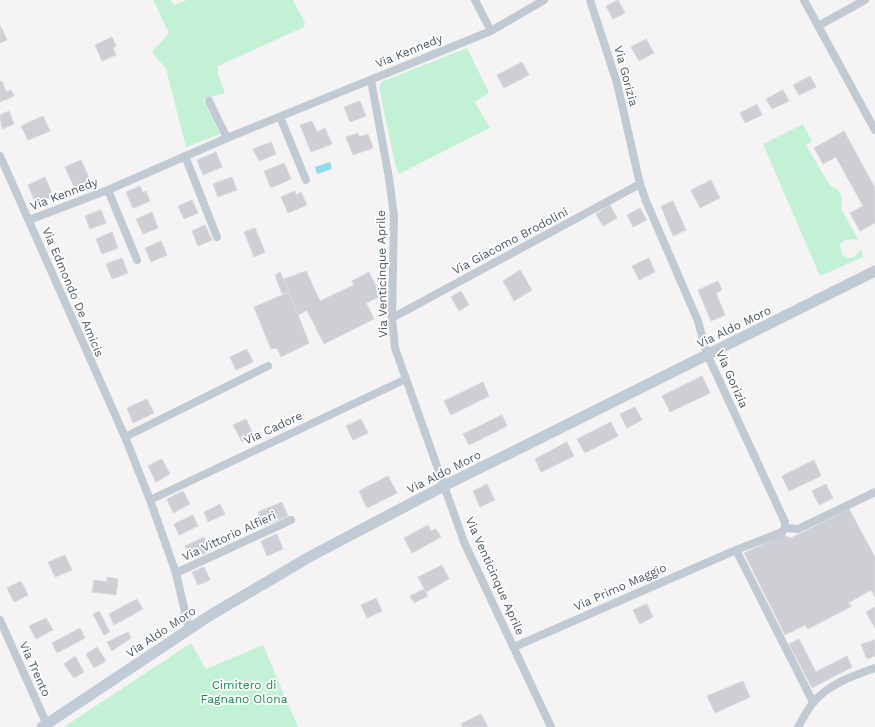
<svg xmlns="http://www.w3.org/2000/svg" width="875" height="727" font-family="'Work Sans',sans-serif">
<style>
.green{fill:#c3f1d5}
.water{fill:#90daee}
.building{fill:#cdcfd5;stroke:#d7d9de}
.lines{fill:none;stroke-linecap:round;stroke-linejoin:round}
.minor{stroke:#c1cad2;stroke-width:8}
.secondary{stroke:#c1cbd6;stroke-width:11}
.labels{text-anchor:middle;stroke-width:3.5;stroke-linejoin:round;paint-order:stroke}
.street-label{font-size:12px;fill:#4a5661;stroke:#fff}
.park-label{font-size:12px;fill:#17864f;stroke:#fff}
</style>
<rect width="100%" height="100%" fill="#f5f3f3"/>
<!-- green -->
<path class="green" d="M153,0h18l3,5 13,-5h106l12,23 -1,4 -86,39v9l7,18 -22,6 17,35 -34,13 -20,-78 -14,-17 17,-19z
M467,48l22,45 -14,9 15,26 -91,46 -3,-6 -17,-80 2,-6z
M803,124l9,17 -6,4 24,41c12,3 13,12 11,22l17,31 -13,1 -5,4 2,11 6,3 6,-1 7,-8 2,8 -43,19 -57,-132z
M191,643l15,26 57,-24 35,82h-234z"/>
<!-- water -->
<path class="water" d="M330,162l2,7 -15,5 -2,-7z"/>
<!-- building -->
<path class="building" d="M618,0l7,13 -12,6 -7,-13z
M0,25l7,15 -7,3z
M112,37l4,9 -3,2 3,7 -14,6 -7,-16z
M646,39l8,14 -15,8 -8,-14z
M522,62l7,13 -25,13 -7,-13z
M810,76l6,11 -17,8 -6,-10z
M2,81l4,11 5,-2 3,6 -14,6v-20z
M783,90l6,11 -17,8 -6,-10z
M360,101l6,15 -16,6 -6,-15z
M757,104l5,11 -17,8 -5,-10z
M9,111l5,13 -12,5 -2,-14z
M43,116l7,15 -22,9 -7,-14z
M312,121l5,11 8,-4 7,16 -21,8 -11,-27z
M844,131l31,57v35l-15,8 -10,-18 13,-7 -27,-49 -13,7 -9,-16z
M358,133l1,4 9,-3 5,14 -20,7 -7,-18z
M271,142l5,12 -17,7 -6,-12z
M216,152l6,15 -19,8 -6,-15z
M81,160l10,22 -16,7 -10,-22z
M284,163l7,16 -20,9 -7,-17z
M45,177l8,19 -17,8 -8,-19z
M232,177l5,13 -19,7 -5,-13z
M711,180l9,18 -20,10 -9,-18z
M140,186l3,7 3,-2 4,10 -17,7 -7,-16z
M295,191l1,4 5,-3 6,13 -19,8 -7,-16z
M192,200l6,13 -14,6 -6,-13z
M673,201l13,29 -13,6 -12,-30z
M610,205l7,13 -14,8 -7,-12z
M640,208l7,12 -14,7 -6,-12z
M101,210l5,13 -16,6 -5,-13z
M152,212l6,16 -15,6 -7,-15z
M205,225l7,15 -14,6 -6,-15z
M255,228l10,24 -11,5 -10,-25z
M112,232l6,16 -16,6 -6,-15z
M161,241l6,14 -16,7 -6,-14z
M122,258l6,15 -16,6 -6,-15z
M649,258l6,14 -16,8 -7,-14z
M520,270l12,20 -18,11 -11,-20z
M306,271l14,30 34,-16 -2,-4 17,-9 12,24 -15,7 8,16 -50,25 -17,-34 -9,5 -14,-36z
M280,272l9,20 -7,2 -7,-19z
M718,281l4,9 -6,3 9,22 -14,6 -13,-31z
M461,291l8,14 -10,6 -8,-14z
M289,292l20,51 -28,14 -4,-9 -6,1 -17,-42z
M247,349l6,13 -17,8 -6,-13z
M702,376l8,17 -40,19 -8,-16z
M483,382l6,14 -38,19 -7,-14z
M147,399l7,14 -21,10 -6,-15z
M635,407l7,13 -15,8 -7,-14z
M502,415l5,11 -38,19 -6,-11z
M246,419l8,17 -12,6 -9,-17z
M361,419l7,14 -15,7 -7,-14z
M611,422l7,14 -33,17 -8,-14z
M567,442l7,14 -33,16 -6,-13z
M162,459l8,15 -14,8 -8,-16z
M814,460l7,16 -32,15 -7,-15z
M388,476l9,17 -30,15 -8,-17z
M487,484l8,16 -15,7 -7,-16z
M826,484l7,14 -14,7 -7,-14z
M183,491l7,13 -17,9 -6,-14z
M282,502l6,14 -24,10 -6,-14z
M220,504l5,10 -17,8 -4,-10z
M849,509l26,48v40l-4,-7 -23,13 4,3 -44,23 -3,-4 -20,10 -41,-82 39,-18 8,3z
M193,515l5,11 -19,9 -5,-11z
M428,525l3,6 5,-2 5,8 -29,16 -8,-15z
M277,534l6,15 -16,7 -6,-15z
M204,537l6,14 -13,6 -1,-3 -6,3 -5,-11z
M65,555l7,15 -17,7 -7,-15z
M442,565l7,14 -23,13 -8,-15z
M204,567l6,13 -12,5 -6,-13z
M107,577l11,2 -2,16 -24,-3 2,-12 13,2z
M21,581l7,14 -14,7 -7,-14z
M424,589l4,7 -14,7 -4,-7z
M376,598l6,13 -15,7 -6,-13z
M137,599l6,10 -29,16 -5,-11z
M647,604l6,13 -13,7 -7,-14z
M875,607v21l-9,-16z
M99,611l11,21 -6,3 -11,-21z
M46,618l7,12 -17,9 -7,-13z
M80,628l5,10 -28,15 -5,-10z
M128,632l3,6 -19,13 -5,-9z
M799,639l17,33 31,-16 5,11 -40,21 -23,-44z
M875,640v16l-8,3 -6,-15z
M97,647l9,14 -12,7 -8,-14z
M75,656l9,16 -10,6 -10,-14z
M743,681l7,16 -35,16 -8,-17z
M481,714l7,13h-25l-2,-3z"/>
<g class="lines">
<!-- minor -->
<path class="minor" d="M475,0l16,31
M590,0l27,83 23,101 6,17 52,120 9,33 78,168v6l-3,4 -46,18 77,152
M804,0l71,130
M818,26l47,-26
M371,80l18,98 5,38 -2,102 3,30 69,194 87,185
M209,101l18,37
M280,117l26,63
M0,156l125,281 25,63 26,73 13,56
M185,156l32,81
M108,190l29,70
M29,220l79,-30 119,-52 264,-107 53,-31
M392,318l248,-134
M125,437l143,-71
M150,500l256,-121
M785,528l13,1 77,-37
M176,573l115,-53
M0,620l48,107
M514,647l222,-97
M798,727c5,-8 9,-17 15,-24 14,-18 41,-28 62,-35"/>
<!-- secondary -->
<path class="secondary" d="M42,727l167,-111 102,-60 133,-70 431,-215"/>
</g>
<g class="labels">
<!-- street labels -->
<g class="street-label">
<text transform="translate(409 51) rotate(-22)" y="4">Via Kennedy</text>
<text transform="translate(626 76) rotate(75)" y="4">Via Gorizia</text>
<text transform="translate(64 194) rotate(-21)" y="4">Via Kennedy</text>
<text transform="translate(510 241) rotate(-28)" y="4">Via Giacomo Brodolini</text>
<text transform="translate(382 274) rotate(-91)" y="4">Via Venticinque Aprile</text>
<text transform="translate(73 292) rotate(67)" y="4">Via Edmondo De Amicis</text>
<text transform="translate(734 327) rotate(-26)" y="4">Via Aldo Moro</text>
<text transform="translate(732 379) rotate(66)" y="4">Via Gorizia</text>
<text transform="translate(273 428) rotate(-25)" y="4">Via Cadore</text>
<text transform="translate(444 472) rotate(-27)" y="4">Via Aldo Moro</text>
<text transform="translate(229 536) rotate(-25)" y="4">Via Vittorio Alfieri</text>
<text transform="translate(495 576) rotate(66)" y="4">Via Venticinque Aprile</text>
<text transform="translate(620 587) rotate(-24)" y="4">Via Primo Maggio</text>
<text transform="translate(161 632) rotate(-34)" y="4">Via Aldo Moro</text>
<text transform="translate(35 669) rotate(66)" y="4">Via Trento</text>
</g>
<!-- park labels -->
<g class="park-label">
<text x="244" y="689">Cimitero di<tspan x="244" dy="14">Fagnano Olona</tspan></text>
</g>
</g>
</svg>
